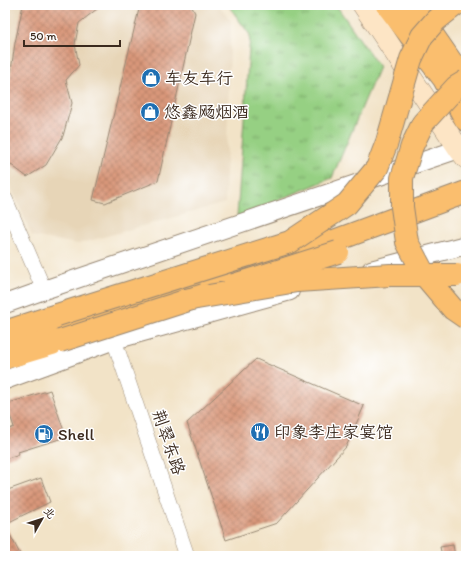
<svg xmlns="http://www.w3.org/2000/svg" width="471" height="561" font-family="Itim,'LXGW WenKai TC',sans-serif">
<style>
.built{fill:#e7d5b7}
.park{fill:url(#park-tufts);stroke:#687d50}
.building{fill:url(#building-cross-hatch)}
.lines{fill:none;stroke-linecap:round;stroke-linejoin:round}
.minor-casing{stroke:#968672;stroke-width:16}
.tertiary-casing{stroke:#968672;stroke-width:20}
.secondary-casing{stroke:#968672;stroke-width:22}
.primary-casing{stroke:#968672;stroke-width:24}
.trunk-casing{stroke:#968672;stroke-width:24}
.minor{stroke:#fff;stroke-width:15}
.tertiary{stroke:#fff;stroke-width:18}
.secondary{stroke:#fde5c5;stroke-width:21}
.primary{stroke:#fabe6e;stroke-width:22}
.trunk{stroke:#fabe6e;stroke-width:22}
.primary-bridge-casing{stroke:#968672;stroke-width:24;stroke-linecap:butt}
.trunk-bridge-casing{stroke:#968672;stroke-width:24;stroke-linecap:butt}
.primary-bridge{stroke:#fabe6e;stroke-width:22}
.trunk-bridge{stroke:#fabe6e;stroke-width:22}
.labels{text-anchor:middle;stroke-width:3;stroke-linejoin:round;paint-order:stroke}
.poi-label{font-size:17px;fill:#3b2a1e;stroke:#fff;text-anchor:start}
.street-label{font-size:17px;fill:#3b2a1e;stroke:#fff}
</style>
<defs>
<pattern id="park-tufts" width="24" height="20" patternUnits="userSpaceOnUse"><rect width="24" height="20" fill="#96d083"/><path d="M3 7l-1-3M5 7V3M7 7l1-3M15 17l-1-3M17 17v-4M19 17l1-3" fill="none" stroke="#7ca96b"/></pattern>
<pattern id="building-cross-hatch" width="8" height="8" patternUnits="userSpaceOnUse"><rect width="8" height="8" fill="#d9977a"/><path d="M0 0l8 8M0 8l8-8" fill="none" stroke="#b17b63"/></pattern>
</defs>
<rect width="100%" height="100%" fill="#fff"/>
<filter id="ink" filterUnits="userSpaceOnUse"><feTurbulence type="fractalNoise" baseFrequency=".025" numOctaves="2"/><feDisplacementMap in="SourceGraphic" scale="8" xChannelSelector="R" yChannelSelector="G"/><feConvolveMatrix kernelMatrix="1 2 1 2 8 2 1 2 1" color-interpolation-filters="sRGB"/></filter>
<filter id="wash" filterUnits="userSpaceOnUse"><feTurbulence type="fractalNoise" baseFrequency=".012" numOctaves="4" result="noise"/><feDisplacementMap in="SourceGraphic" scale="16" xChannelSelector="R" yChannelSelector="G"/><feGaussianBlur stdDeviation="0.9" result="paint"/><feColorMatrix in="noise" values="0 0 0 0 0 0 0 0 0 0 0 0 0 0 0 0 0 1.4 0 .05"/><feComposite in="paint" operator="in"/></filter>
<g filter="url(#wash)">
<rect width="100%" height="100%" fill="#f2e3c7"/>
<!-- built -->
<path class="built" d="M5,5h214l12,16 -6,182 -147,41 -46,-8 -27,-63z"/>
<!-- park -->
<path class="park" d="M228,5h108l43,62 -47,111 -95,39 13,-182z"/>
<g id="blocks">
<!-- building -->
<path class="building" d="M23,5h79l-23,18 -4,21 4,21 -13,15 6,23 -9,33 -17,29 -19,12 -17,-13 -5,-26v-26l10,-69z
M140,5h51l4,8 -37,168 -53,22 -12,-3z
M256,359l108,47 -18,41 -69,76 -51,17 -39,-117z
M50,390l16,47 -48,15 1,2 -14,5v-28l9,-4 -8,-23z
M41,478l9,24 -45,22v-33z
M5,525l16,31h-16z
M453,545l2,11h-13l-2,-9z"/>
</g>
</g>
<g filter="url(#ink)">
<use href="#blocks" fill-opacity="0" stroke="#968672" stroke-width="1"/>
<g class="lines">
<!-- minor casing -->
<g class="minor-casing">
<path id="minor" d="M5,199l39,91
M114,340l73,216"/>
</g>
<!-- tertiary casing -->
<g class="tertiary-casing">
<path id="tertiary" d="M371,270l95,-25
M5,304l39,-14 415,-141 7,-6
M5,380l109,-40 176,-49"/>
</g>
<!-- secondary casing -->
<g class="secondary-casing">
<path id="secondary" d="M363,5l96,144 7,9"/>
</g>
<!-- primary casing -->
<g class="primary-casing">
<path id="primary" d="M14,339l37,-10 283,-88 132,-49
M5,358l47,-14"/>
</g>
<!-- trunk casing -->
<g class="trunk-casing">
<path id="trunk" d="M387,5l57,74 22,41
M412,5l54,78
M5,332l52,-17"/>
</g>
<!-- minor -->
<use href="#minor" class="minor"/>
<!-- tertiary -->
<use href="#tertiary" class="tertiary"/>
<!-- secondary -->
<use href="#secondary" class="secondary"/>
<!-- primary -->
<use href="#primary" class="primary"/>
<!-- trunk -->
<use href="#trunk" class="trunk"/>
<!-- primary-bridge casing -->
<g class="primary-bridge-casing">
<path id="primary-bridge" d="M234,285l104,-33
M60,341l144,-46"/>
</g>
<!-- trunk-bridge casing -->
<g class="trunk-bridge-casing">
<path id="trunk-bridge" d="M466,81l-10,6 -33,36 -11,23 -10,32v29l5,35 18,34 28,33 13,9
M185,300l112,-19 93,-6h67
M57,315l233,-73 57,-38 30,-36 10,-26 24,-83 11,-23 14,-16 19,-15"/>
</g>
<!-- primary-bridge -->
<use href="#primary-bridge" class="primary-bridge"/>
<!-- trunk-bridge -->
<use href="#trunk-bridge" class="trunk-bridge"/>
</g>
</g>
<!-- icons -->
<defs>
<g id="shop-disc" transform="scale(1)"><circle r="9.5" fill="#1f6fb2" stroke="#fff"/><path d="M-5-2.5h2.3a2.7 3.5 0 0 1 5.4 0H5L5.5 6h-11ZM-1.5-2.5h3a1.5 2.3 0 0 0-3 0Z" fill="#fff"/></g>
<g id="restaurant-disc" transform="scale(1)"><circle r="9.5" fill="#1f6fb2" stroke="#fff"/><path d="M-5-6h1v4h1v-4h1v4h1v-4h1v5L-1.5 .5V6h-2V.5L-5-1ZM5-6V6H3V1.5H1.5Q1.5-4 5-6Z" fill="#fff"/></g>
<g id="fuel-disc" transform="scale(1)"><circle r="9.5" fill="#1f6fb2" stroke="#fff"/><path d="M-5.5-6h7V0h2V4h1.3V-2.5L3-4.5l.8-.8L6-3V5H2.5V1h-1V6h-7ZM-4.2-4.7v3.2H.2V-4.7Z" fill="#fff"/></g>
</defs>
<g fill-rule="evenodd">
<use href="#shop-disc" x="151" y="78"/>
<use href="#shop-disc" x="150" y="112"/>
<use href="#restaurant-disc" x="260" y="432"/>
<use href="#fuel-disc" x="44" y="434"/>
</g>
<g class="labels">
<!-- poi labels -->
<g class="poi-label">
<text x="165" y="84">车友车行</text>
<text x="164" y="118">悠鑫飏烟酒</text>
<text x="274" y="438">印象李庄家宴馆</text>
<text x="58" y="440">Shell</text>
</g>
<!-- street labels -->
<g class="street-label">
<text transform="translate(169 442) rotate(71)" y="6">荆翠东路</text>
</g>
</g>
<!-- margin -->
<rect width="471" height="561" fill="none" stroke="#fff" stroke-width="20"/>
<!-- north arrow -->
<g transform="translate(42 519) rotate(51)" stroke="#ffffff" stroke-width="3" paint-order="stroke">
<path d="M0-3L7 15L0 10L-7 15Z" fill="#3b2a1e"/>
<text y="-6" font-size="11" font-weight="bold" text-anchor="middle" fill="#3b2a1e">北</text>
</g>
<!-- scale -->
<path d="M24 40v6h96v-6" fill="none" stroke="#3b2a1e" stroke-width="2"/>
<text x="30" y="40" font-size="12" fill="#3b2a1e" stroke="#ffffff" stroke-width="3" paint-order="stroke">50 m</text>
</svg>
